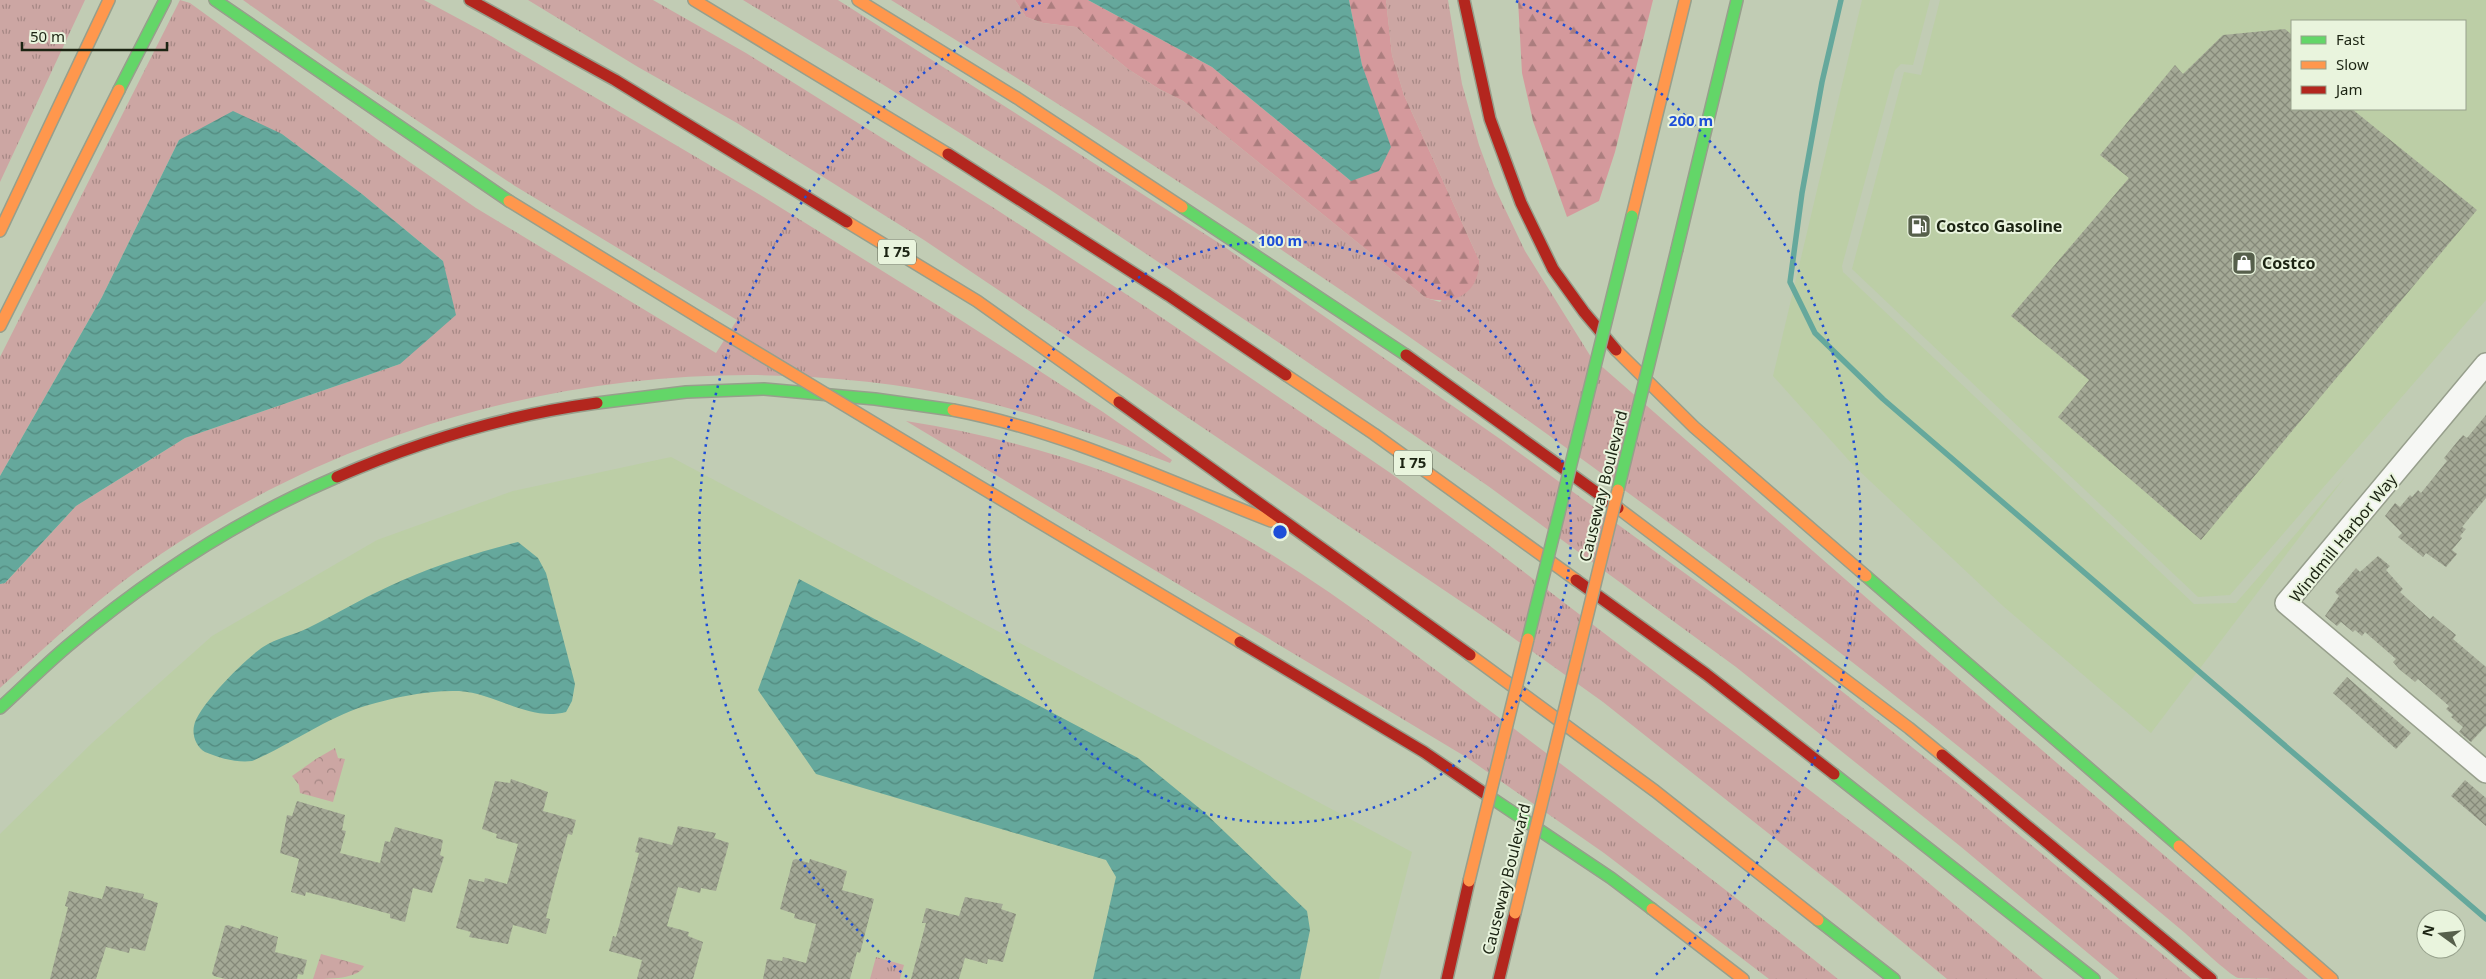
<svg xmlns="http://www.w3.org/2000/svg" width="2486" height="979" font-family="'Noto Sans',sans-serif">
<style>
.built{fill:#bccea6;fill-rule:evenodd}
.grass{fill:url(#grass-tufts)}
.forest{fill:url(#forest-firs)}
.park{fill:url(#park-crowns)}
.water{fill:url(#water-waves)}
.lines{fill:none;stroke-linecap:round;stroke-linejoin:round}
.stream{stroke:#65a89c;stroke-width:5.5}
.building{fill:url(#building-cross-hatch)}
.street-casing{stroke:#979f8c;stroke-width:24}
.fast-casing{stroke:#979f8c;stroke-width:14}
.slow-casing{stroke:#979f8c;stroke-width:14}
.jam-casing{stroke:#979f8c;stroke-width:14}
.street{stroke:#f6f7f4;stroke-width:21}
.fast{stroke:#63d668;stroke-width:11}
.slow{stroke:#ff974d;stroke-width:11}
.jam{stroke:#b3261e;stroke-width:11}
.fast-bridge-casing{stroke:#979f8c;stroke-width:14;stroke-linecap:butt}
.slow-bridge-casing{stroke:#979f8c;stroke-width:14;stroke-linecap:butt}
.fast-bridge{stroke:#63d668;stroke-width:11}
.slow-bridge{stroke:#ff974d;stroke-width:11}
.ring{fill:none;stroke:#1d4ed8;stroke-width:2.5;stroke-dasharray:2.5 5}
.labels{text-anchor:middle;stroke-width:4;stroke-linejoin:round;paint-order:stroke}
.shield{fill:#e9f4dd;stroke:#5a6250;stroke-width:1}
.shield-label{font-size:15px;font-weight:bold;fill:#1c2413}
.poi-label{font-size:16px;font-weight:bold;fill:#1c2413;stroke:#e9f4dd;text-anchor:start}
.street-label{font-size:16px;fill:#1c2413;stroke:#e9f4dd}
.centre{fill:#1d4ed8;stroke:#e9f4dd;stroke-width:2.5}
.ring-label{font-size:15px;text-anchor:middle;font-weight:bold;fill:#1d4ed8;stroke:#e9f4dd;stroke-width:4;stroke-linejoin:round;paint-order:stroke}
</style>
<defs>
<pattern id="grass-tufts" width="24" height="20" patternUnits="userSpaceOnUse" patternTransform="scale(1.25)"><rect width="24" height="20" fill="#cca6a3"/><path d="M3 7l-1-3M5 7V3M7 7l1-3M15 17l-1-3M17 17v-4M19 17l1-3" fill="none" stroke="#a58784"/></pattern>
<pattern id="forest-firs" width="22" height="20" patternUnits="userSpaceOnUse" patternTransform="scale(1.25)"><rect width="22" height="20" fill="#d4999c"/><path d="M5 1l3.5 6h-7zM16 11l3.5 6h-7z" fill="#ab7d7e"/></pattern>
<pattern id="park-crowns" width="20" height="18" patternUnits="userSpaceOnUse" patternTransform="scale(1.25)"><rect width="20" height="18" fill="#cca6a3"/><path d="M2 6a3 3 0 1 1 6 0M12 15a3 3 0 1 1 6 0" fill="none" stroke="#a58784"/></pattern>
<pattern id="water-waves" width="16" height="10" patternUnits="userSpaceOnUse" patternTransform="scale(1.25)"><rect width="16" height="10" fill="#65a89c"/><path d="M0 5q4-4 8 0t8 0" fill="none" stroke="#52897e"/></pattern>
<pattern id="building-cross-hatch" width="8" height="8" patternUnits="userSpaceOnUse" patternTransform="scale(1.25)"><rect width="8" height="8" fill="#a4a996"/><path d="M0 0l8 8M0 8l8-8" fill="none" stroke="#858979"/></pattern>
</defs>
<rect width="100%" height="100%" fill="#c1ccb4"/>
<!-- built -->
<path class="built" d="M1862,0h68l-17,65 -12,-1 -6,6 -53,196 1,6 351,332 42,-1 109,-126 -194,256 -148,-127 -150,-141 -80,-89z
M1940,0h546v300l-256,295 -32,2 -346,-328 52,-197 17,3zM2292,21h173v88h-173z
M671,457l741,395 -33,127h-1379v-145l92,-91 120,-107 165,-96 136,-49z"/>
<!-- grass -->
<path class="grass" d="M0,0h85l-85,182z
M180,0l10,3 195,142 91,63 240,145 21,-33 -222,-134 -169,-113 -103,-73h181l67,36 266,157 185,115 161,104 69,48 -2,3c-65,-25 -131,-49 -199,-64 -276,-61 -576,-4 -810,155 -58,39 -109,87 -161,134v-104l5,-1 71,-77 109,-68 215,-74 43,-103 -81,-67 -80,-60 -103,6 -77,157 -102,179v-119z
M528,0h125l93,53 248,155 158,103 237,161 101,74 415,317 138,116h-96l-101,-84 -243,-193 -119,-85 -560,-377 -187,-117 -99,-56z
M743,0h95l381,243 284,198 282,205 172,137 235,196h-73l-159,-133 -224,-179 -248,-181 -207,-142 -229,-153 -170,-107z
M891,0h124l11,17 17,6 33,4 52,42 31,20 24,12 243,197 14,4 39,-42 -75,-165 -12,-40 -6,-55h62l14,84 17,61 15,41 31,65 66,106 366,320 351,302c-14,0 -60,0 -70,-1 -10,-4 -43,-36 -53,-45 -56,-47 -112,-93 -168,-139 -356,-292 -734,-554 -1126,-794z
M906,421c100,16 200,44 289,90 110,56 208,135 306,208 114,85 226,171 337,260h-69l-165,-126 -138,-96z
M876,957l28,8 -4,14h-30z"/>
<!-- forest -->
<path class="forest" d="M1015,0h73l124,67 139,114 11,-116 -13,-65h37l6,55 12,40 75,165c1,32 -23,46 -53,38l-243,-197 -24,-12 -31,-20 -52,-42 -33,-4 -17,-6z
M1518,0h135l-38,152 -16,49 -32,16 -34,-96 -11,-48z"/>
<!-- park -->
<path class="park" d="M335,748l3,10 7,1 -12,43 -33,-9 -1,-8 -7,-9 24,-17z
M321,954l43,12c-5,13 -36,13 -51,13z"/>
<!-- water -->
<path class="water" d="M1088,0h261l13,65 29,82 -12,24 -28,10 -139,-114z
M233,111l49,23 80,60 81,67 13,54 -56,49 -215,74 -109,68 -71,77 -5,1v-108l102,-179 77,-157z
M518,542l20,16 8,15 29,111 -3,17 -6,11c-37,10 -70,-19 -107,-21 -31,-1 -64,6 -94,15 -39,12 -75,39 -113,55 -15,2 -33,-3 -47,-9 -9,-5 -13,-17 -11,-26 3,-19 52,-68 69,-79 13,-9 31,-12 45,-19 32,-16 62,-34 95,-48 37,-16 76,-28 115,-38z
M799,579l339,179 66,54 103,99 3,19 -10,49h-207l23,-102 -10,-17 -290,-86 -58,-84z"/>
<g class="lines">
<!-- stream -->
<path class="stream" d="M1841,0l-19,82 -20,111 -12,89 25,51 68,66 603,520"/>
</g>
<!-- building -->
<path class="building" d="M2285,29l7,6v74h60l125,101 -276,330 -143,-123 31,-37 -78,-64 118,-138 -29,-23 75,-90 8,9 40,-39z
M2486,415v83l-24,29 4,2 -6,7 2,2 -10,12 5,4 -11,13 -20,-14 -3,4 -25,-20 4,-4 -17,-17 10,-13 5,4 10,-12 2,2 6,-7 3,3 26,-32 -3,-3 13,-16 6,-7 4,3z
M2378,556l12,10 -4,4 17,19 -3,3 30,27 3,-3 23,19 -3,4 33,28v59l-15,16 -12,-10 4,-5 -12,-10 2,-2 -7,-6 3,-3 -31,-27 -3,3 -16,-13 -6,-7 3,-3 -31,-27 -3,4 -7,-6 -2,2 -12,-10 -4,4 -12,-10 14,-20 -4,-4 11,-12 10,-12 4,4z
M2347,677l64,56 -15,16 -63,-56z
M511,779l37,13 -5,19 33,9 -4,15 -4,-1 -14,52 -8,32 4,1 -4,15 -33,-9 -5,19 -39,-7 2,-5 -15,-4 13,-49 15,3 1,-4 22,6 11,-40 -22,-6 1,-4 -15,-5 13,-48 15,2z
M2465,780l21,18v28l-35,-30z
M297,801l48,14 -3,15 4,1 -6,22 40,10 5,-22 5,1 5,-15 48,13 -3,15 4,2 -12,36 -19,-5 -8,34 -15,-4v-4l-52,-14 -32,-8 -1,4 -14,-4 8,-33 -19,-6 7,-38 5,1z
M678,826l38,7 -2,5 15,5 -13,48 -15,-3 -1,5 -22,-6 -11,39 22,6 -1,4 15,6 -10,37h-56l5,-19 -33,-9 4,-15 3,1 23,-84 -4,-1 4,-15 33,8z
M796,859l13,4 1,-4 37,12 -5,19 32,9 -14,54 -3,-1 -7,27h-87l4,-20 15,2 1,-4 23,6 10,-39 -22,-6 1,-4 -15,-5 13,-49z
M106,886l38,8 -1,4 15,5 -13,48 -15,-3 -1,5 -23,-6 -10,32h-46l18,-72 -3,-1 4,-15 33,8z
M965,897l38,7 -2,5 15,5 -13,48 -15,-3 -1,5 -22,-6 -6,21h-48l15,-56h-4l4,-15 33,8z
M228,925l12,4 1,-4 37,12 -3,15 32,8 -4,15 -5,-1 -1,5h-72l-11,-3 -2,-2 13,-48z"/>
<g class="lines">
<!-- street casing -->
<g class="street-casing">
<path id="street" d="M2486,364l-200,239 200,169"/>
</g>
<!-- fast casing -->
<g class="fast-casing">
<path id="fast" d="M215,0l294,201
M119,90l46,-90
M1182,207l224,148
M1677,249l60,-249
M597,403l89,-11 78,-3 111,10 78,11
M1866,576l313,270
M0,708c23,-21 46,-44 70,-64 81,-68 171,-126 267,-167
M1834,774l260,205
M1484,793l127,85 41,31
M1818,920l76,59"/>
</g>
<!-- slow casing -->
<g class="slow-casing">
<path id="slow" d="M694,0l254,154
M858,0l159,98 165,109
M509,201l199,122
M1632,216l53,-216
M847,222l130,79 142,101
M0,231l109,-231
M0,326l119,-236
M1616,350l78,77 172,149
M1286,375l88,59 202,146
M953,410c111,21 214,71 318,111
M957,473l283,169
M1618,508l291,220 33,27
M1470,655l185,136 163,129
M2179,846l153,133
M1652,909l91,70"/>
</g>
<!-- jam casing -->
<g class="jam-casing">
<path id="jam" d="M470,0l145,80 232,142
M1464,0l26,119 31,84 32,66 31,43 32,38
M948,154l220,141 118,80
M1406,355l212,153
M1119,402l351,253
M337,477c83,-36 170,-62 260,-74
M1576,580l130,94 128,100
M1240,642l184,110 60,41
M1942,755l269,224
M1447,979l22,-98
M1499,979l16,-66"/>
</g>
<!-- street -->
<use href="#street" class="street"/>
<!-- fast -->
<use href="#fast" class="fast"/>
<!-- slow -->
<use href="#slow" class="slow"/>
<!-- jam -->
<use href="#jam" class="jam"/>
<!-- fast-bridge casing -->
<g class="fast-bridge-casing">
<path id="fast-bridge" d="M1618,490l59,-241
M1528,639l104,-423"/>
</g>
<!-- slow-bridge casing -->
<g class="slow-bridge-casing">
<path id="slow-bridge" d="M708,323l249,150
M1469,881l59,-242
M1515,913l103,-423"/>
</g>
<!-- fast-bridge -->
<use href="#fast-bridge" class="fast-bridge"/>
<!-- slow-bridge -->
<use href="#slow-bridge" class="slow-bridge"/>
</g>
<!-- distance rings -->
<g class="ring">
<circle cx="1280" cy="532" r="291"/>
<path d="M907 977A581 581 0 0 1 1044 1M1516 1A581 581 0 0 1 1653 977"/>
</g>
<!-- icons -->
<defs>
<g id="fuel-square" transform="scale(1.25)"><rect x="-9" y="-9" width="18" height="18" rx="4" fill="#565f4b" stroke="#e9f4dd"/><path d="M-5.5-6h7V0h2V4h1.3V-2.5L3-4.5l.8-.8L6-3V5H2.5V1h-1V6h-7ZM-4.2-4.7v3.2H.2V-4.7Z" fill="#fff"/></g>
<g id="shop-square" transform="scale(1.25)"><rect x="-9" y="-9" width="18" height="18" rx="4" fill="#565f4b" stroke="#e9f4dd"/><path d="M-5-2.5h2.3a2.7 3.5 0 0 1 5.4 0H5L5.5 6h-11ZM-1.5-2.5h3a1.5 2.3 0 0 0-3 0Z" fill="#fff"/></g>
</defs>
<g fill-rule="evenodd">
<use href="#fuel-square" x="1919" y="226"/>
<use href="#shop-square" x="2244" y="263"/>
</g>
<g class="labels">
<!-- shield labels -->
<g class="shield">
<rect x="878" y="239.5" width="38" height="25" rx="4"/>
<rect x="1394" y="450.5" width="38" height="25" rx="4"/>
</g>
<g class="shield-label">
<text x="897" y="257">I 75</text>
<text x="1413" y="468">I 75</text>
</g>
<!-- poi labels -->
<g class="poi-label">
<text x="1936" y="232">Costco Gasoline</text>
<text x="2262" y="269">Costco</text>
</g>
<!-- street labels -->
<g class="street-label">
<text transform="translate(1603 486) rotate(-76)" y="6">Causeway Boulevard</text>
<text transform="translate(2343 538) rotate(-51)" y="6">Windmill Harbor Way</text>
<text transform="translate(1506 879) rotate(-76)" y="6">Causeway Boulevard</text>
</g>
</g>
<circle cx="1280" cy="532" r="8" class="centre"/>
<g class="ring-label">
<text x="1691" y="126">200 m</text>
<text x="1280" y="246">100 m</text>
</g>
<!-- legend -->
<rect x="2291" y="20" width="175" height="90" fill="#e9f4dd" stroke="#97a18c"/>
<rect x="2301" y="36" width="25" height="8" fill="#63d668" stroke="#97a18c"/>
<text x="2336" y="45" font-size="15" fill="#1c2413">Fast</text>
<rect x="2301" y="61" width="25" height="8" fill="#ff974d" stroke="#97a18c"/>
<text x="2336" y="70" font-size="15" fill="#1c2413">Slow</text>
<rect x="2301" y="86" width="25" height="8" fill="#b3261e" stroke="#97a18c"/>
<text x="2336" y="95" font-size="15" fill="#1c2413">Jam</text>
<!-- north arrow -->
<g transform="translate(2441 934) rotate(285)"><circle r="24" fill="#e9f4dd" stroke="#97a18c"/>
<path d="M0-4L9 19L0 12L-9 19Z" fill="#565f4b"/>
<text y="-8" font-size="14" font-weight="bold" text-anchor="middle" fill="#1c2413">N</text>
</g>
<!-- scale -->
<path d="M22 42v8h145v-8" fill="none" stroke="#1c2413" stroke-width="2.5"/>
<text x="30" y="42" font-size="15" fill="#1c2413" stroke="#e9f4dd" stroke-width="4" paint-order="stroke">50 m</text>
</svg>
